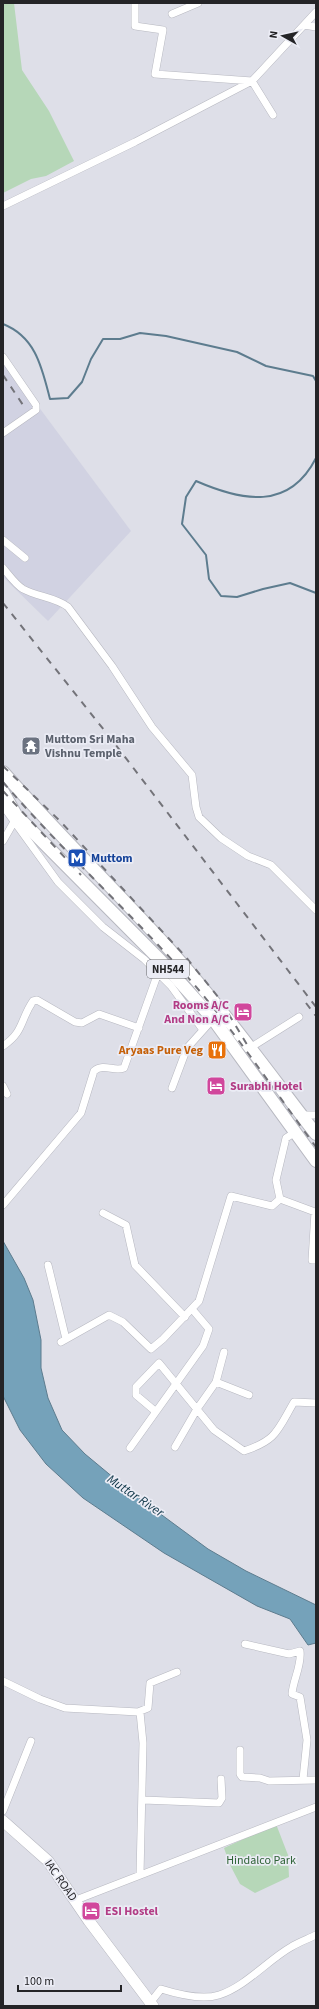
<svg xmlns="http://www.w3.org/2000/svg" width="319" height="2009" font-family="'Source Sans 3',sans-serif">
<style>
.built{fill:#d1d2e2}
.green{fill:#b6d7b8}
.water{fill:#75a2ba;stroke:#5d7c8e}
.lines{fill:none;stroke-linecap:round;stroke-linejoin:round}
.stream{stroke:#5d7c8e;stroke-width:2}
.minor-casing{stroke:#b7b8c0;stroke-width:8}
.secondary-casing{stroke:#b7b8c0;stroke-width:12}
.trunk-casing{stroke:#b7b8c0;stroke-width:14}
.minor{stroke:#fff;stroke-width:7}
.secondary{stroke:#fff;stroke-width:11}
.trunk{stroke:#fff;stroke-width:12}
.rail{stroke:#737379;stroke-width:2;stroke-dasharray:7 7;stroke-linecap:butt}
.labels{text-anchor:middle;stroke-width:3.5;stroke-linejoin:round;paint-order:stroke}
.shield{fill:#ebecf5;stroke:#606065;stroke-width:1}
.shield-label{font-size:11px;font-weight:bold;fill:#242427}
.worship-label{font-size:12px;font-weight:bold;fill:#5b616d;stroke:#ebecf5;text-anchor:start}
.transit-label{font-size:12px;font-weight:bold;fill:#164399;stroke:#ebecf5;text-anchor:start}
.hotel-label{font-size:12px;font-weight:bold;fill:#b23c85;stroke:#ebecf5;text-anchor:start}
.food-label{font-size:12px;font-weight:bold;fill:#c56008;stroke:#ebecf5;text-anchor:end}
.park-label{font-size:12px;fill:#2f6337;stroke:#ebecf5}
.street-label{font-size:12px;fill:#242427;stroke:#ebecf5}
.water-label{font-size:13px;font-style:italic;fill:#0c3446;stroke:#ebecf5}
</style>
<rect width="100%" height="100%" fill="#dedfe8"/>
<!-- built -->
<path class="built" d="M3,359l128,172 -83,90 -45,-44z"/>
<!-- green -->
<path class="green" d="M3,3h11l8,67 27,41 25,50 -28,15 -15,3 -28,14z
M276,1824l12,31 1,22 -34,16 -15,-9 -10,-19 -6,-17z"/>
<!-- water -->
<path class="water" d="M3,1241l21,37 9,22 8,40v28l7,30 14,32 23,24 47,39 76,56 38,22 70,34v38l-8,2 -18,-26 -33,-13 -93,-53 -81,-55 -37,-34 -26,-34 -17,-34z"/>
<g class="lines">
<!-- stream -->
<path class="stream" d="M3,324c33,13 39,44 47,75l18,-1 14,-16 9,-23 12,-20h17l20,-6 26,3 71,16 29,14 47,10 3,5
M316,458c-27,53 -74,43 -120,23l-10,16 -4,27 24,31 3,24 12,17 16,1 26,-8 27,-6 26,10"/>
<!-- minor casing -->
<g class="minor-casing">
<path id="minor" d="M135,3v23l28,4 -8,44 97,7 21,34
M172,14l26,-11
M304,25l12,2
M3,206l132,-64 117,-61 64,-69
M3,357l33,48v5l-33,23
M3,540l22,18
M3,568c6,7 13,17 20,21 15,8 32,8 45,18l44,59 40,61 40,48 4,32 3,10 22,21 27,18 23,9 45,45
M3,806l55,76 45,45 41,32 27,27 32,44
M3,841l12,-21
M3,1046c21,-14 17,-26 30,-45l4,-1 38,22 7,1 17,-9 40,14
M250,1048l49,-31
M3,1086l4,8
M172,1088l15,-40 26,-29
M301,1115h15
M280,1199l35,13 -3,48h4
M3,1205l78,-92 13,-42c10,-8 20,1 30,-3l34,-95
M103,1213l23,12 9,40 50,52
M48,1265l18,74
M61,1342l48,-27 14,7 28,27 12,-10 36,-38 32,-105 41,10 8,-7 -4,-19 10,-42 8,-5
M216,1382l33,13
M155,1411l-19,-16v-8l23,-24 55,67 30,21c33,-11 33,-20 50,-49l22,1
M175,1447l22,-38 19,-27 8,-30
M130,1448l73,-102 6,-17 -17,-20
M245,1644l44,10 11,-3c2,14 -7,29 -8,43l8,3 7,43 -4,39
M3,1681l37,18 25,9 73,4 10,-4 2,-25 27,-11
M240,1750v24l2,3 18,1 9,3 47,-1
M143,1800l76,3 3,-5 -1,-19
M3,1811l28,-70
M140,1875l3,-132 -3,-31
M76,1900l240,-93
M150,2003l11,-14c16,5 42,11 58,6 26,-8 49,-35 72,-48 8,-5 17,-8 25,-12"/>
</g>
<!-- secondary casing -->
<g class="secondary-casing">
<path id="secondary" d="M3,1821l45,40 41,60 64,85"/>
</g>
<!-- trunk casing -->
<g class="trunk-casing">
<path id="trunk" d="M3,772c54,61 111,117 166,177 53,59 99,123 147,185
M3,792l13,23 144,145 53,59 103,142"/>
</g>
<!-- minor -->
<use href="#minor" class="minor"/>
<!-- secondary -->
<use href="#secondary" class="secondary"/>
<!-- trunk -->
<use href="#trunk" class="trunk"/>
<!-- rail -->
<path class="rail" d="M3,375l20,30
M3,603l109,137 204,267
M3,766l57,55 125,135 34,42 30,50
M3,782c54,63 115,119 171,180 53,57 96,123 142,185
M3,791l78,84
M306,1003l10,13"/>
</g>
<!-- icons -->
<defs>
<g id="temple-square" transform="scale(1)"><rect x="-9" y="-9" width="18" height="18" rx="4" fill="#6b7280" stroke="#ebecf5"/><path d="M0-6L5-2H3V0L6.5 2.5H4V6H1.5V3h-3V6H-4V2.5H-6.5L-3 0V-2H-5Z" fill="#fff"/></g>
<g id="metro-square" transform="scale(1)"><rect x="-9" y="-9" width="18" height="18" rx="4" fill="#1a4fb4" stroke="#ebecf5"/><path d="M-5.5 5V-5H-3L0 0L3-5H5.5V5H3V-.5L0 4L-3-.5V5Z" fill="#fff"/></g>
<g id="hotel-square" transform="scale(1)"><rect x="-9" y="-9" width="18" height="18" rx="4" fill="#d1479c" stroke="#ebecf5"/><path d="M-6-4.5h1.5V1H6V5H4.5V3h-9V5H-6ZM-4 0a1.8 1.8 0 1 1 3.6 0ZM.5 0V-2.5h3Q6-2.5 6 0Z" fill="#fff"/></g>
<g id="restaurant-square" transform="scale(1)"><rect x="-9" y="-9" width="18" height="18" rx="4" fill="#e8710a" stroke="#ebecf5"/><path d="M-5-6h1v4h1v-4h1v4h1v-4h1v5L-1.5 .5V6h-2V.5L-5-1ZM5-6V6H3V1.5H1.5Q1.5-4 5-6Z" fill="#fff"/></g>
</defs>
<g fill-rule="evenodd">
<use href="#temple-square" x="31" y="746"/>
<use href="#metro-square" x="77" y="858"/>
<use href="#hotel-square" x="243" y="1012"/>
<use href="#restaurant-square" x="217" y="1050"/>
<use href="#hotel-square" x="216" y="1086"/>
<use href="#hotel-square" x="91" y="1911"/>
</g>
<g class="labels">
<!-- shield labels -->
<rect class="shield" x="147" y="960" width="42" height="18" rx="3"/>
<g class="shield-label">
<text x="168" y="973">NH544</text>
</g>
<!-- worship labels -->
<g class="worship-label">
<text x="45" y="743">Muttom Sri Maha<tspan x="45" dy="14">Vishnu Temple</tspan></text>
</g>
<!-- transit labels -->
<g class="transit-label">
<text x="91" y="862">Muttom</text>
</g>
<!-- hotel labels -->
<g class="hotel-label">
<text x="229" y="1009" text-anchor="end">Rooms A/C<tspan x="229" dy="14">And Non A/C</tspan></text>
<text x="230" y="1090">Surabhi Hotel</text>
<text x="105" y="1915">ESI Hostel</text>
</g>
<!-- food labels -->
<g class="food-label">
<text x="203" y="1054">Aryaas Pure Veg</text>
</g>
<!-- park labels -->
<g class="park-label">
<text x="261" y="1864">Hindalco Park</text>
</g>
<!-- street labels -->
<g class="street-label">
<text transform="translate(61 1880) rotate(55)" y="4">IAC ROAD</text>
</g>
<!-- water labels -->
<g class="water-label">
<text transform="translate(136 1495) rotate(34)" y="5">Muttar River</text>
</g>
</g>
<!-- border -->
<rect width="319" height="2009" fill="none" stroke="#242427" stroke-width="8"/>
<!-- north arrow -->
<g transform="translate(283 36) rotate(278)" stroke="#ebecf5" stroke-width="3" paint-order="stroke">
<path d="M0-3L7 15L0 10L-7 15Z" fill="#242427"/>
<text y="-6" font-size="11" font-weight="bold" text-anchor="middle" fill="#242427">N</text>
</g>
<!-- scale -->
<path d="M18 1985v6h103v-6" fill="none" stroke="#242427" stroke-width="2"/>
<text x="24" y="1985" font-size="12" fill="#242427" stroke="#ebecf5" stroke-width="3" paint-order="stroke">100 m</text>
</svg>
